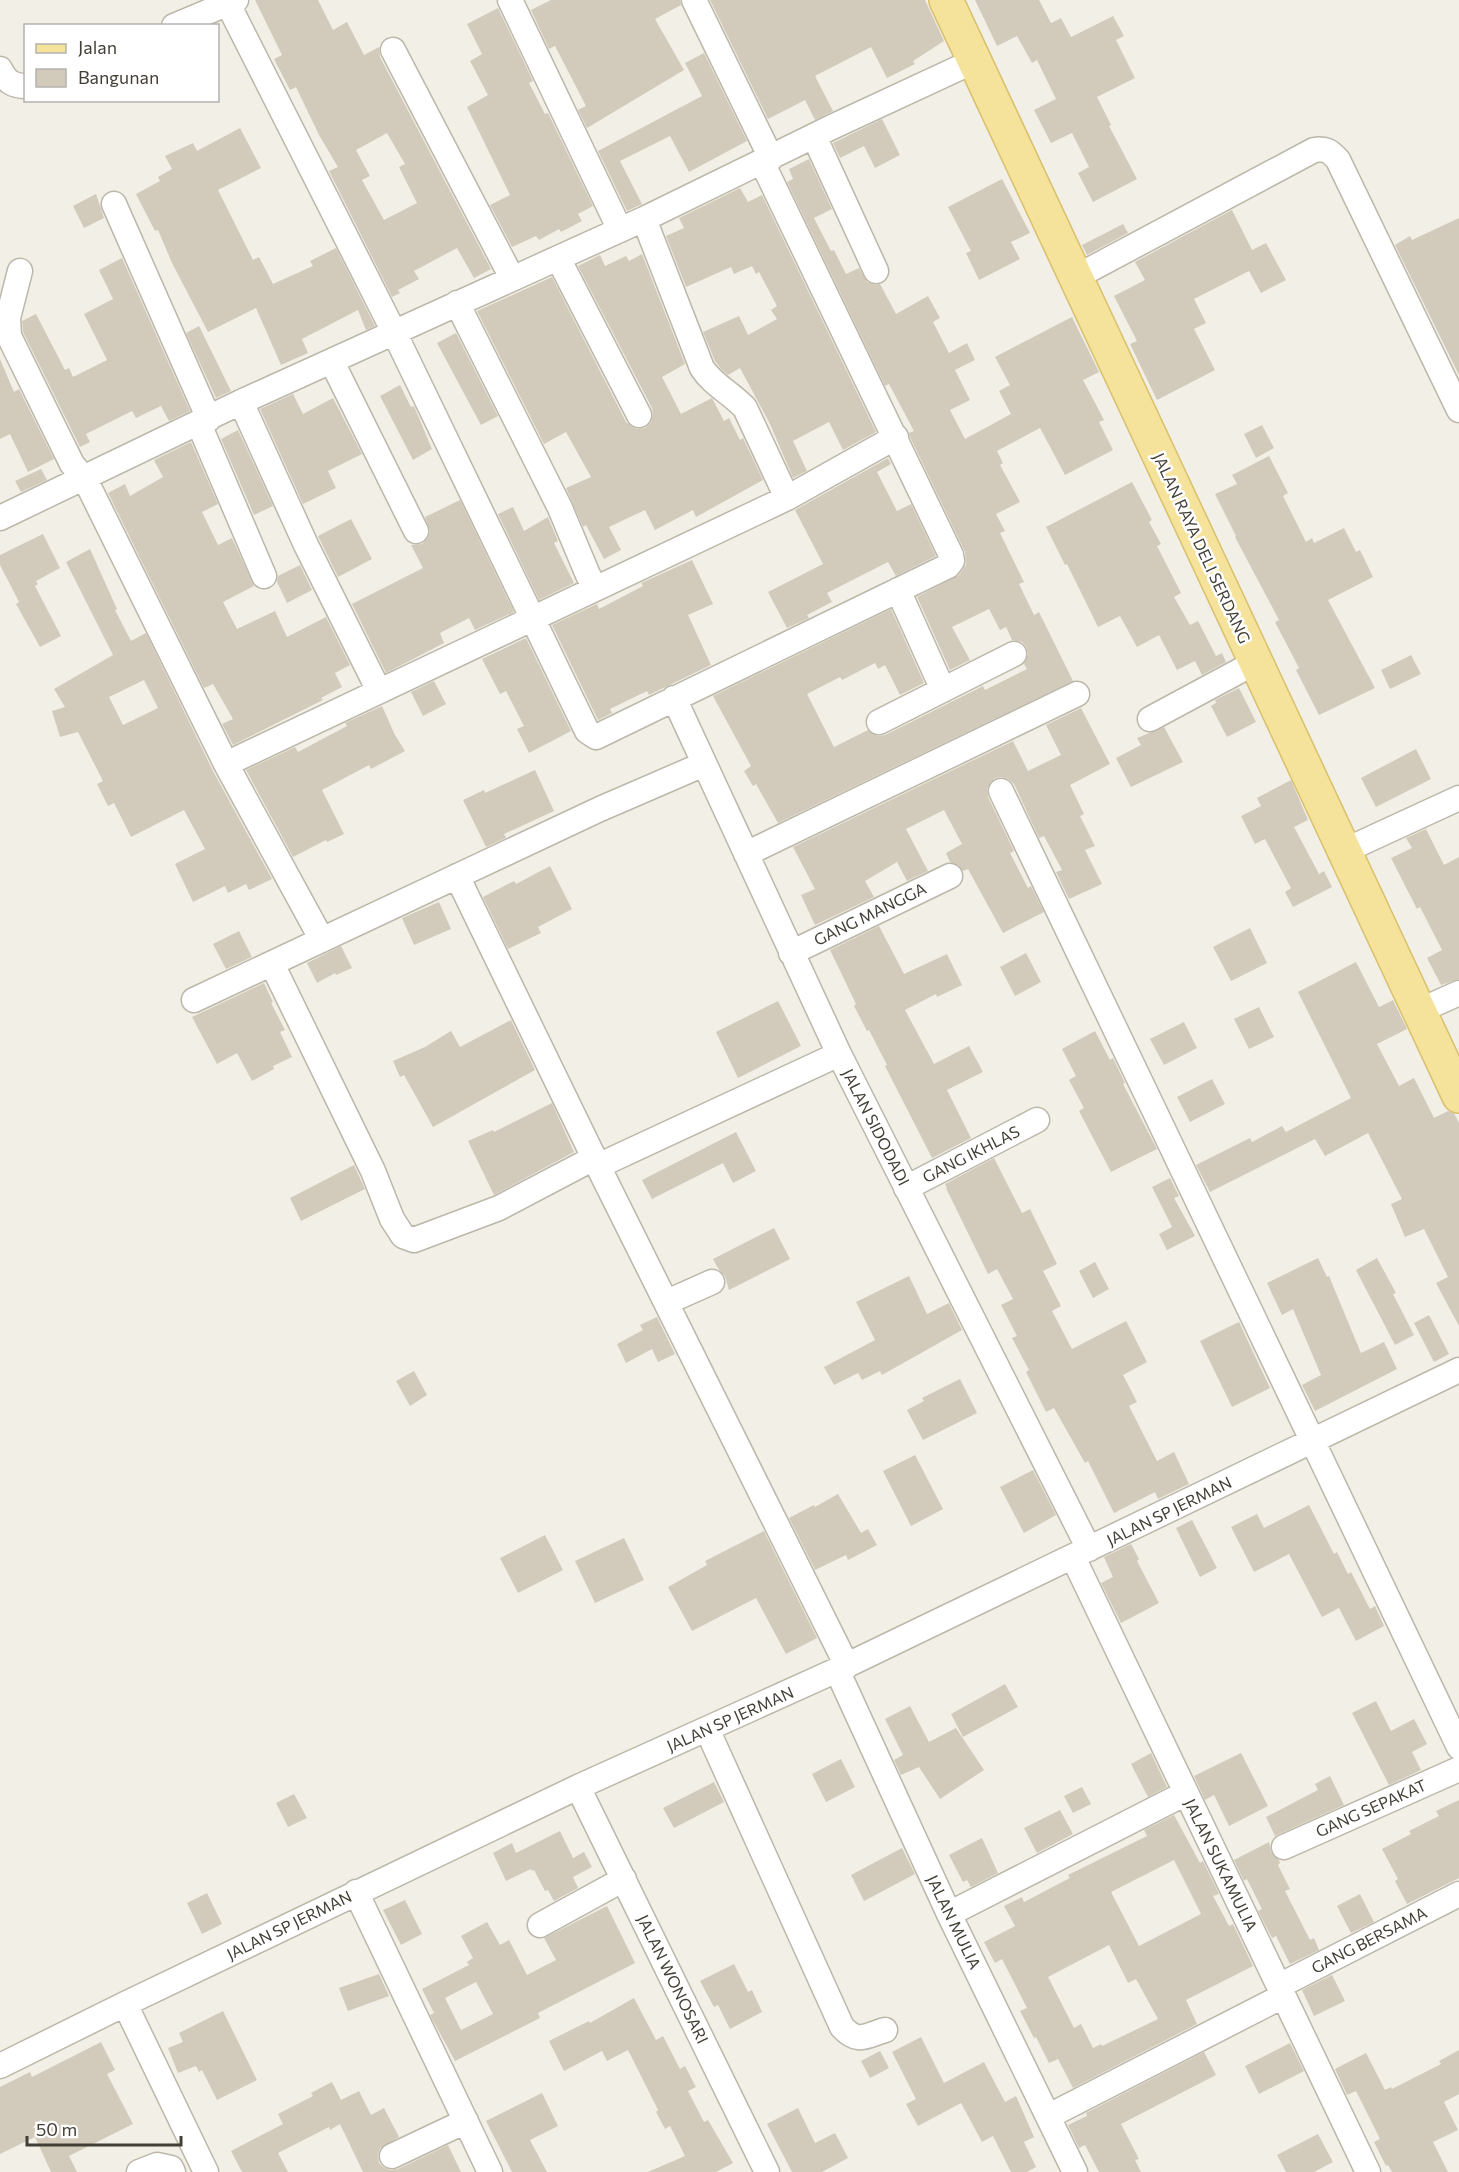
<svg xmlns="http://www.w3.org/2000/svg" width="1459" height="2172" font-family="Commissioner,sans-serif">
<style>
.building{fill:#d2cbbc;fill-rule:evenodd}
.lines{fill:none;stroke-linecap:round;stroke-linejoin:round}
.street-casing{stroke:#bcb7a9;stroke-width:27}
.primary-casing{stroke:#d9c06c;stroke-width:36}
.street{stroke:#fff;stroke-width:24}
.primary{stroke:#f5e29b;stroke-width:33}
.labels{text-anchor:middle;stroke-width:5;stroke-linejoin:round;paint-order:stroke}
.street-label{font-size:16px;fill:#433f36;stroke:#fff}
</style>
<rect width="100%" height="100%" fill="#f1efe6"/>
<!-- building -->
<path class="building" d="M255,0h63l15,30 14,-8 17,33 15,-8 1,10 111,212 -17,9 -17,-30 -43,23 5,8 -21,11 2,3 -8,4 -63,-126 9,-4 -19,-32 -23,-48 -6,3 -16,-31 8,-4zM387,133l18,31 -6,3 18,36 -33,17 -22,-40 8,-4 -14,-26z
M551,0h129l1,5 -26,14 29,51 -97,58 -9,-18 8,-4 -31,-60 -6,3 -18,-39z
M710,0h215l19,41 -31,20 2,3 -28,14 -16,-31 -56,29 18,35 -18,9 -10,-20 -37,19z
M975,0h64l12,23 10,-5 10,19 42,-21 11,20 -8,4 19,38 -38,19 14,28 -2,1 28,53 -44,23 -15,-29 11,-6 -17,-34 -21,10 -17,-33 22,-11 -19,-39 -5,3 -15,-27 -20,10z
M498,8l35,73 -4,2 16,31 3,-1 45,93 -15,8 4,7 -21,11 -2,-3 -20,11 -3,-4 -24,11 -22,-42 20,-10 -43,-88 21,-12 -18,-34 12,-7 -15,-30z
M704,53l43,88 -58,31 -19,-36 -50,25 22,43 -15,7 -29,-60 104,-55 -17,-33z
M882,119l18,36 -25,13 -11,-22 -24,12 -7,-15z
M240,128l21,40 -43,22 35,70 6,-3 14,27 40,-18 -3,-5 26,-13 39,78 -9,4 -8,-20 -56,29 6,14 -27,12 -25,-57 -48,24 -36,-69 -14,-33 -3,1 -19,-37 24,-13 -2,-4 14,-8 -7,-13 28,-13 4,8z
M809,159l23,50 -18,9 17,33 3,-1 12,24 13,-6 8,14 7,3 6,-1 16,30 32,-18 12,22 -7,4 16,31 18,-10 8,17 -20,10 15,30 -20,10 15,29 46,-25 -12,-23 11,-6 -15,-28 77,-40 27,55 -16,8 21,40 -5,2 14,28 -48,25 -25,-47 -43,23 6,12 -3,2 20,37 -24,12 9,17 -5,2 24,49 -5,2 15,31 5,-3 34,69 -295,142 -22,-39 -3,2 -9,-15 7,-5 -38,-70 178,-87 33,74 -24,12 -15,-30 -7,4 -3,-6 -33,17 -2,-3 -33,17 27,53 34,-17 10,6 7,-1 98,-49 2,4 42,-21 -3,-5 4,-10 -2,-7 -4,-5 -10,-2 -6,-13 -6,3 -11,-21 -37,18 18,33 -20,10 -33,-73 42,-22 7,-10 -1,-13 -55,-115 -1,-4 5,-2 -25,-47 -4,2 -98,-204 6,-3 -4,-10z
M1002,179l28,54 -19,9 9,17 -41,21 -13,-27 5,-2 -23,-44z
M740,188l8,14 14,-7 114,237 -33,18 -14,-28 -36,19 14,30 -14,7 -23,-54 -30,-56 -12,7 -7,-6 -6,-8 -12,-29 36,-16 9,19 29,-16 -6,-9 6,-4 -18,-34 -3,2 -4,-8 -18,8 -3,-7 -45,20 -20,-51 18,-8 -5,-10z
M96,194l8,24 -20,10 -11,-22z
M1232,210l20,40 14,-7 20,37 -25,13 -12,-22 -55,28 12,24 -12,6 21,41 -58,30 -27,-56 7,-3 -23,-45 31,-16 -10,-18z
M1459,218v157l-64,-130 15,-9 2,4z
M1123,224l5,9 -41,22 -5,-10z
M642,254l43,110 -23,13 19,37 31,-16 12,23 5,-3 11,22 3,-2 20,42 -67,37 -3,-7 -38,20 -10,-20 -36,17 12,23 -17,9 -18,-34 -3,2 -17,-39 25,-11 -25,-45 -22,12 -67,-133 75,-34 74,145 6,5 6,2 7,-1 6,-6 2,-7 -1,-7 -74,-142 22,-11 5,11 21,-10 3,5z
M122,258l68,153 -21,10 -8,-15 -25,12 -4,-7 -46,23 4,8 -10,5 -57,-115 -1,-11 14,-7 29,56 4,-2 4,9 34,-17 -23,-46 29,-15 -14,-29z
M199,326l32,65 -15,7 -30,-65z
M456,333l42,83 -17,9 -44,-82z
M0,359l14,33 5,-3 35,70 -26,13 -18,-38 -10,5z
M400,385l11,22 3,-1 18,43 -19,11 -33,-64z
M293,394l10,20 30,-16 29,56 -34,17 8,17 -33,16 -43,-95z
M1262,425l12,23 -18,10 -12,-24z
M238,430l35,76 -19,9 -33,-76z
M191,442l27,62 -16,8 16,33 14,-7 22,48 -31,16 14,27 38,-18 12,26 39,-20 24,48 -15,8 7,14 -21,11 2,2 -90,45 -11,-21 11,-5 -20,-35 -9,4 -96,-195 17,-9 5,12 33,-19 -9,-17z
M1269,456l19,37 -5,3 23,46 6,-4 2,5 30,-15 12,24 4,-2 13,27 -45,23 47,88 -56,27 -23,-45 3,-2 -24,-46 4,-2 -44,-83 1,-1 -21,-42 22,-10 -5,-9z
M888,458l3,6 -14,8 20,39 14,-7 25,52 -40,20 -8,-14 -61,31 5,9 -25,13 2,3 -22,10 -19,-36 55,-28 -28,-54z
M41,469l6,11 -26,12 -6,-11z
M1132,482l20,38 -3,2 12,22 -4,2 24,47 -7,4 16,28 8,-4 18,35 6,-3 4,9 -24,13 -7,-14 -18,9 -18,-35 -22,12 -17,-31 -22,11 -31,-63 -2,1 -19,-38z
M460,500l54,112 -39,18 -6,-12 -29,15 4,10 -58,30 -34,-69 71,-36 -12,-23 11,-1 6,-6 2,-7 -5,-14z
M513,507l11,24 24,-14 10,24 -4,2 20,40 -35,17 -41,-86z
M351,519l21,40 -34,18 -20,-41z
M43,534l17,34 -24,13 2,3 -3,2 26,50 -21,11 -24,-43 3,-2 -19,-37v-10z
M90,549l27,60 -2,1 16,31 15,-8 67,138 59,108 -23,11 -3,-6 -18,9 -3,-7 -32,16 -18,-38 30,-15 -21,-39 -53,27 -17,-34 -6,3 -11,-22 6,-3 -25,-49 -18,5 -8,-26 13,-4 -11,-18 59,-34 -47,-93zM144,680l14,28 -35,17 -14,-28z
M692,560l21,44 -25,11 23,50 -62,30 -2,-4 -37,18 2,4 -14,7 -46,-95 45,-21 2,5 44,-23 -2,-3z
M300,565l12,25 -25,13 -10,-21 1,-6z
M526,638l45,93 -42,22 -12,-24 7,-3 -18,-35 -6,3 -18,-35z
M1411,655l10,19 -31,15 -9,-19z
M434,681l12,23 -23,12 -12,-24z
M1239,688l17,34 -29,15 -16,-31 5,-3 -1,-3z
M382,706l13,29 10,16 -34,18 -2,-4 -47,25 22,44 -17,8 -1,-2 -33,17 -47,-87 49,-23 3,5 49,-26 -2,-3z
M1081,708l29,56 -40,21 14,29 -4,2 15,30 -10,4 17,34 -33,15 -13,-27 6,-2 -18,-34 -5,2 -25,-54 -6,-5 -7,-2 -6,1 -5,5 -3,6 1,8 26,54 -4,2 18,35 3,-2 13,26 -41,21 -35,-64 -5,2 -5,-6 -8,-3 -4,-9 16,-9 -18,-34 -38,19 22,42 -21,10 -10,-19 -32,19 9,16 -59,28 -14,-30 14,-6 -22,-42 220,-106 15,30 33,-16 -15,-30z
M1164,727l19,35 -52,25 -15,-29 25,-13 -4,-7z
M1416,749l15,30 -55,28 -15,-29z
M535,770l19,41 -50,23 2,4 -20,9 -23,-47 21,-10 1,3z
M1291,780l17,40 -14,7 25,47 5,-3 8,16 -39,20 -8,-15 6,-4 -26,-49 -10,5 -14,-28 20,-10 -4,-8z
M1426,829l18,36 15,-8v122l-18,6 -14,-27 15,-8 -22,-43 -3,2 -26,-51 21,-10 -6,-10z
M550,866l22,43 -34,18 3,6 -33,16 -25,-52 31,-16 2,3z
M439,902l12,27 -37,16 -12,-27z
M879,926l25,48 43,-20 15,31 -25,12 -1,-3 -31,16 29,54 35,-18 14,26 -36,18 24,48 -39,20 -47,-92 2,-1 -18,-35 -2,1 -13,-25 2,-2 -26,-54z
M1250,928l17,35 -36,18 -18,-34z
M239,931l13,26 -26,12 -13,-25z
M341,946l11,22 -16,7 -1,-2 -18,10 -10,-20z
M1026,953l15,29 -26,14 -15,-29z
M1356,962l23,45 14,-7 14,29 -30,15 22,42 15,-8 20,40 14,-7 6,2 5,10v203l-23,-43 12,-6 -24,-48 -19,8 -14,-33 11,-5 -34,-66 -43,23 -10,-17 -105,53 -14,-27 54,-27 2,4 30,-16 4,6 65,-34 -53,-106z
M264,983l9,19 -2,1 14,27 -5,2 12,25 -19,9 1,3 -22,12 -15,-28 -20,11 -25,-47z
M778,1001l23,45 -63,32 -22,-46z
M1259,1007l15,30 -25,12 -15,-30z
M511,1020l24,50 -102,57 -29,-52 -4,2 -7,-16 32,-14 26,-16 9,16z
M1184,1022l13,26 -33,17 -14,-26z
M1095,1031l15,29 3,-2 12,25 -2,1 34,65 -46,23 -32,-61 5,-3 -15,-28 7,-4 -14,-27z
M1212,1079l13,25 -35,18 -13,-25z
M552,1103l22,49 -80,43 -26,-54 25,-11 1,2z
M736,1132l20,39 -23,12 -10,-20 -71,36 -10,-19z
M994,1158l28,55 8,-4 27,55 -14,7 18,35 -9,5 20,38 54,-28 21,41 -24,13 14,27 -8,4 28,55 17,-9 15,32 -31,15 -3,-7 -41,21 -26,-52 -3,2 -31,-55 -8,4 -20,-40 3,-2 -17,-32 5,-2 -16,-31 12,-6 -16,-30 -9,5 -42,-86h1l-2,-4z
M354,1165l11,24 -64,32 -11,-23z
M1170,1178l9,18 -5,2 21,38 -28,14 -8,-16 13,-7 -20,-40z
M774,1228l16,31 -61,31 -4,-14 -6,-6 -6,-11z
M1318,1258l9,19 2,-1 32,77 23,-11 13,27 -82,42 -13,-26 19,-10 -28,-66 -11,6 -15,-32z
M1377,1258l19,35 -3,1 21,41 -19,10 -39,-75z
M1095,1262l14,27 -16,9 -14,-27z
M909,1276l18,38 22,-11 13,27 -80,45 -2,-4 -18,9 -4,-7 -24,12 -10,-18 51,-27 -19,-38z
M1429,1315l20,39 -15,8 -20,-39z
M657,1317l18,37 -17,8 -6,-13 -26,14 -9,-19 26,-14 -3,-5z
M1239,1322l31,66 -38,19 -32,-66z
M414,1371l13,24 -17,11 -14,-25z
M960,1379l17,34 -54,27 -16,-30 17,-9 -2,-3z
M915,1455l28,54 -32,17 -28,-55z
M1033,1470l23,45 -32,18 -24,-46z
M838,1494l23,39 7,-4 9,16 -29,15 -2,-5 -31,15 -26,-52 25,-13 1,2z
M1309,1505l25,49 3,-2 11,22 3,-2 19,37 5,-3 9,20 -28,15 -17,-33 -17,9 -33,-63 -35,18 -23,-45 26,-13 7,14z
M1192,1520l25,48 -17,9 -24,-49z
M764,1531l53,107 -31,16 -30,-56 -64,33 -24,-44 39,-22 -2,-4z
M545,1535l18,35 -45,23 -18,-35z
M624,1538l20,42 -49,23 -20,-42z
M1131,1544l8,15 -2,2 22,42 -38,20 -20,-40 12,-6 -9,-20z
M1005,1684l13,23 -55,30 -12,-23z
M1376,1701l15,30 23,-12 13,25 -15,8 9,18 -32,15 -37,-72z
M910,1706l19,36 27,-14 28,42 -44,29 -21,-32 -18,8 -7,-15 9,-5 -18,-36z
M1151,1753l16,34 -19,10 -17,-33z
M1241,1753l27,53 -39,20 -15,-31 -9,5 -11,-24z
M841,1759l14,28 -29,15 -14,-28z
M1330,1776l14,29 -69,31 -9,-19 52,-27 -3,-6z
M714,1782l10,20 -50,26 -11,-20z
M1082,1787l9,17 -18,9 -9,-17z
M294,1794l13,24 -19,9 -12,-24z
M1459,1800v78l-52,26 -12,-23 3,-2 -16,-30 29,-15 -2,-3 30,-15 -3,-5z
M1060,1810l13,24 -36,19 -13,-25z
M1174,1815l26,48 3,-2 16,33 -6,2 16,30 4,-2 20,42 -67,34 11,24 -124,64 -15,-29 -9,4 -13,-26 -2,1 -14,-27 7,-3 -25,-49 -7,4 -11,-21 31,-16 -11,-20 18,-9 2,5 46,-24 -2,-3 79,-39 -3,-6zM1174,1860l27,54 -62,32 -28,-54zM1109,1945l19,38 8,-4 22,40 -56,27 -1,-2 -8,4 -12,-24 -7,4 -26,-51z
M560,1831l13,27 11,-6 8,15 -19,10 5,11 -24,13 -6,-11 -3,1 -11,-21 -2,1 -1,-2 -25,12 -13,-28 19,-10 4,10z
M982,1838l16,35 -27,14 -4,-7 -4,2 -14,-27z
M1269,1842l2,10 8,8 1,3 -2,2 12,24 -5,2 25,49 4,-2 5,12 -29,14 -14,-28 -4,2 -14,-27 4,-2 -15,-30 -3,2 -10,-21z
M902,1848l13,26 -51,27 -13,-26z
M207,1893l15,31 -20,10 -15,-31z
M1360,1894l14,28 -23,11 -14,-27z
M405,1900l17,34 -21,11 -18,-35z
M607,1906l28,57 -97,50 2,5 -85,43 -25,-46 4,-2 -12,-24 47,-24 -2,-3 6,-4 -12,-22 26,-14 13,23 9,-5 18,35 29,-15 -12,-22zM476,1982l17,32 -32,16 -16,-32z
M734,1964l14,28 4,-2 10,22 -32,17 -12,-24 -4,2 -14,-26z
M379,1974l10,22 -41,15 -9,-23z
M1332,1975l13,26 -31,15 -12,-26z
M634,1998l22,42 7,-4 17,33 5,-3 11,21 -8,4 16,31 4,-2 25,43 -17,9h-68l37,-16 -15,-30 -5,3 -9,-17 2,-2 -30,-60 -21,11 -5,-10 -38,20 -15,-30 40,-20 1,2z
M223,2011l34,69 -40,20 -15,-30 -3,2 -3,-6 -18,7 -10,-25 15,-6 -4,-9z
M921,2037l23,46 40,-21 21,40 11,-6 18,41 -10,5 12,25 -9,5h-16l-18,-36 -11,6 -21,-39 -43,23 -12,-22 10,-5 -24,-47z
M101,2042l14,28 -8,4 26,50 -64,32 8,16h-26l-16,-35 -35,17v-67l30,-15 2,5z
M1290,2043l14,28 -45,23 -14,-28z
M1459,2050v44l-15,8 14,28 -25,12 15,30h-56l-4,-7 -2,1 -12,-24 6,-3 -24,-48 -9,4 -12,-26 31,-16 19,37 6,-3 1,2 49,-25 -2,-3z
M880,2051l9,17 -19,10 -9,-17z
M1204,2052l12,23 -95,49 18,35 -4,1 6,12h-42l-14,-27 -6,3 -11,-23 19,-9 -1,-3z
M332,2082l9,18 18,-9 12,24 13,-7 15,29 -19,11 -2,7 1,8 4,4 7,3 8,-1 50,-24 13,27h-98l-23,-48 -10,6 -1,-3 -51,26 10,19h-46l-11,-21 52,-27 -5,-10 35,-18 -2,-3z
M542,2093l16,33 -28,14 17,32h-35l-26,-51z
M798,2108l17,35 20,-10 13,25 -26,14h-30l-25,-48z
M1318,2134l15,28 -19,10h-28l-9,-17z"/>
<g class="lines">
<!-- street casing -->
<g class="street-casing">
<path id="street" d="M226,0l168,332 193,399 9,6 352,-171 4,-5 -1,-6 -189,-393
M510,0l110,230
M694,0l77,158
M174,26l62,-26
M393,50l119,228
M0,69c6,12 12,17 26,17
M814,136l62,135
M114,204l95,215
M644,219l58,149c10,16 30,26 43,40l42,90
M558,258l81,157
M20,271l-12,47 1,18 63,128 13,15 141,285 96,176
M1076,277l238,-127c12,-2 16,1 24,10l121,250
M457,303l103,205 28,67 8,13
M332,362l84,169
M241,402l65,143 73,146
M199,424l65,152
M0,518l241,-116 403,-183 188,-92 142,-66
M898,590l45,100
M674,698l165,356 250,495
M1150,719l106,-57
M879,722l135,-68
M226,764l561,-266 109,-61
M1001,791c154,318 303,638 458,956
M1344,851l115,-53
M746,854l331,-160
M457,876l141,290 249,500
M791,953l159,-77
M272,964l101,207 19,48 11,17 11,4 85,-32 95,-50
M194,1000l406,-191 104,-45
M1419,1011l40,-18
M598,1166l241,-112
M906,1188l131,-68
M667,1302l45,-20
M1073,1557l295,615
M837,1670l112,244 126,258
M707,1729l135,298c16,17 23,9 43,3
M578,1787l189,385
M1284,1847l175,-78
M356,1892l134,280
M949,1914l237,-121
M540,1925l84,-46
M1279,1986l180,-92
M125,2004l81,168
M0,2066l125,-62 453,-217 259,-117 622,-300
M1049,2116l234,-120
M392,2156l74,-35
M139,2172l18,-7 14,3 2,4"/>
</g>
<!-- primary casing -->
<g class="primary-casing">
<path id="primary" d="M946,0l513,1096"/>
</g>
<!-- street -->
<use href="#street" class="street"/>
<!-- primary -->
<use href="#primary" class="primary"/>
</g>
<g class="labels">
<!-- street labels -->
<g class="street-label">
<text transform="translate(1202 548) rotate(65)" y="6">JALAN RAYA DELI SERDANG</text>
<text transform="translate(870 914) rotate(-26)" y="6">GANG MANGGA</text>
<text transform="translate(876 1127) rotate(63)" y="6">JALAN SIDODADI</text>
<text transform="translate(971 1154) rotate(-27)" y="6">GANG IKHLAS</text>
<text transform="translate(1169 1511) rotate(-26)" y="6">JALAN SP JERMAN</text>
<text transform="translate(730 1719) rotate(-24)" y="6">JALAN SP JERMAN</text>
<text transform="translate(1371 1808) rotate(-24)" y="6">GANG SEPAKAT</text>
<text transform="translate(1221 1865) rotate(64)" y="6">JALAN SUKAMULIA</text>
<text transform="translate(954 1922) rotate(64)" y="6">JALAN MULIA</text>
<text transform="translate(289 1925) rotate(-26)" y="6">JALAN SP JERMAN</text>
<text transform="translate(1369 1940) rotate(-27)" y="6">GANG BERSAMA</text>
<text transform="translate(673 1979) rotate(64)" y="6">JALAN WONOSARI</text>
</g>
</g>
<!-- legend -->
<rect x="24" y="24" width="195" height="78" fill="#ffffff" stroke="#b4b2af" stroke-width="1.5"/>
<rect x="36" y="44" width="30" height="9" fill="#f5e29b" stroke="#b4b2af" stroke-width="1.5"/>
<text x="78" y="54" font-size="18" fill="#433f36">Jalan</text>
<rect x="36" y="69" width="30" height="18" fill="#d2cbbc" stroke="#b4b2af" stroke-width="1.5"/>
<text x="78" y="84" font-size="18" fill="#433f36">Bangunan</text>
<!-- scale -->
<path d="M27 2136v9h154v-9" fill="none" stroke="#433f36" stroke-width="3"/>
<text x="36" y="2136" font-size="18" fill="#433f36" stroke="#ffffff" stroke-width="4.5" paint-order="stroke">50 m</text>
</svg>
